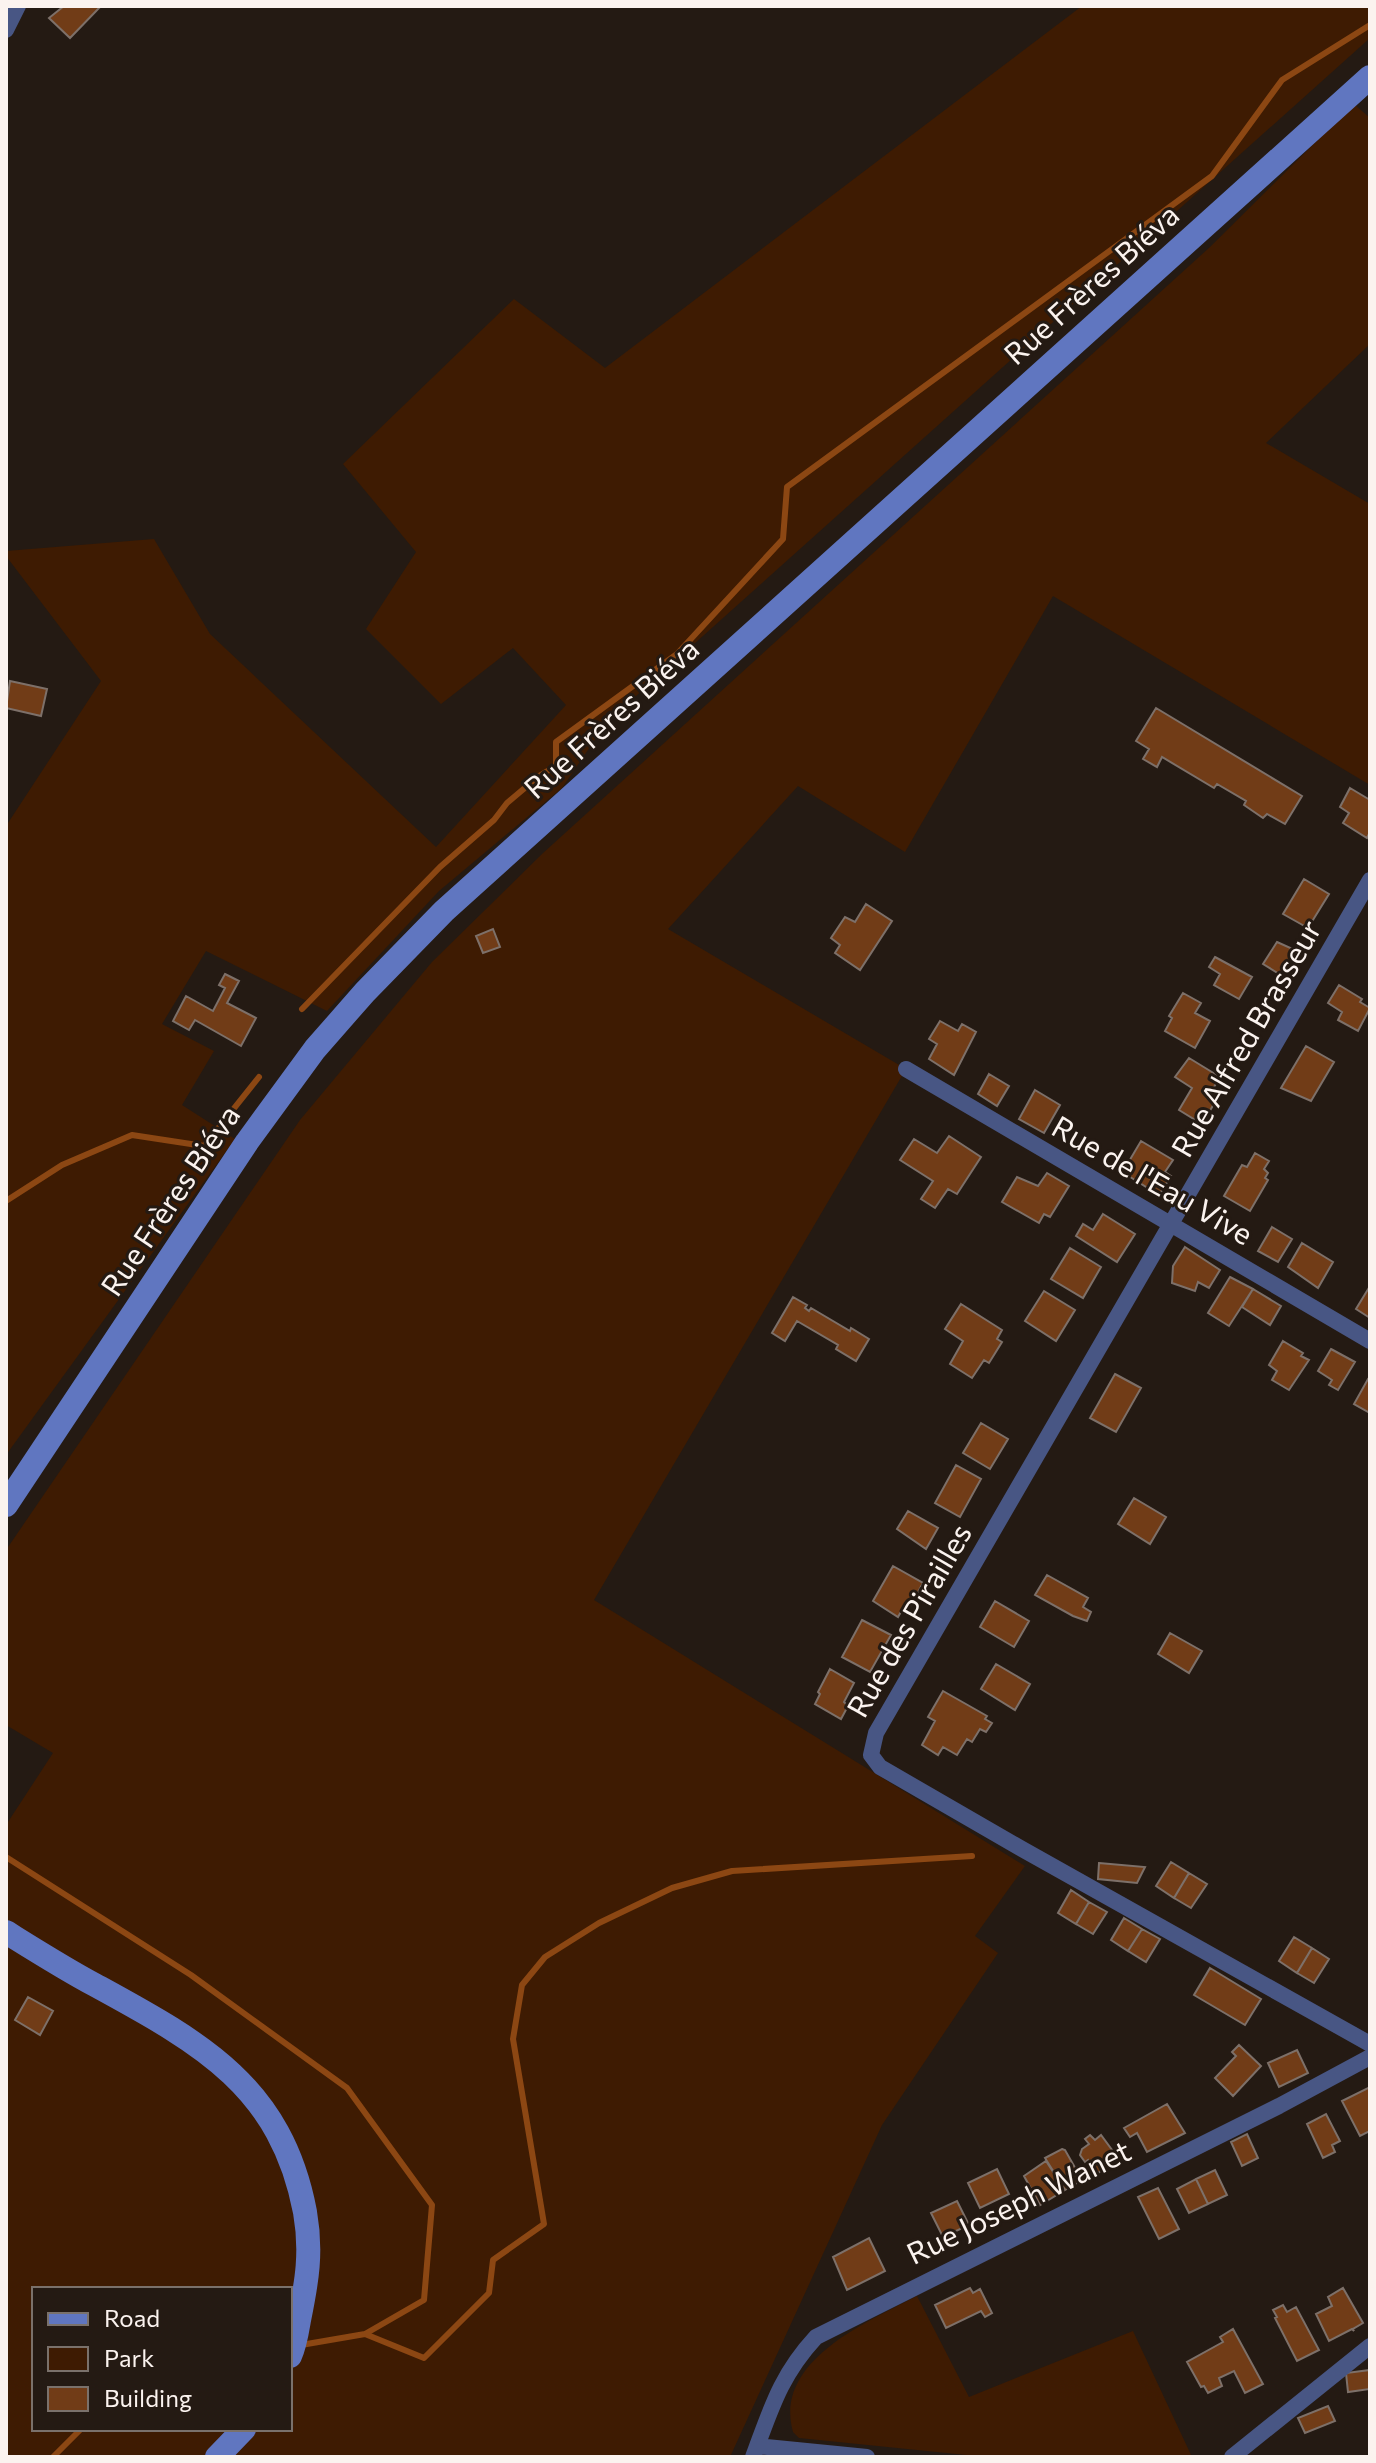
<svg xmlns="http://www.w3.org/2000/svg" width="1376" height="2463" font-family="Commissioner,sans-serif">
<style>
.green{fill:#3e1b02;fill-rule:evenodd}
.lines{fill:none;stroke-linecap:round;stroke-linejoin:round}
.stream{stroke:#8c4713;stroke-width:6}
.building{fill:#713c17;stroke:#7d7069;stroke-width:2}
.street{stroke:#485684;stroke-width:16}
.secondary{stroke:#6076c0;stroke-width:24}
.labels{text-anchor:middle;stroke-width:6;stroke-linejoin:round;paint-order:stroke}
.street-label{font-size:30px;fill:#fbf3ef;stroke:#241a13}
</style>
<rect width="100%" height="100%" fill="#241a13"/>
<!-- green -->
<path class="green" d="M1082,6h288v32l-763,684 -45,66 -123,103 -112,120 -121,-60 -44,73 52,27 -32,54 53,34 -229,316v-629l95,-145 -95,-125v-5l148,-12 56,95 226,213 130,-142 -53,-57 -72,56 -75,-75 50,-77 -73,-88 171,-165 91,69z
M1354,104l16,14v226l-104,99 104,61v281l-317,-189 -148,256 -107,-66 -130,143 238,140 -312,531 431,266 -50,70 23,17 -116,172 -152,332h-724v-632l47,-72 -47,-28v-175l294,-430 132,-158 110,-108 668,-607zM34,2289h256v140h-256z
M917,2296l52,101 164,-66 59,126h-206l-187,-19 -6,-6c-20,-71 74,-110 124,-136z"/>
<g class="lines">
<!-- stream -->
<path class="stream" d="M302,1009l138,-142 54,-47 13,-17 32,-27 17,-10v-24l121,-88 106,-115 4,-52 425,-311 70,-96 88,-55
M6,1201l56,-36 70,-30 72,11 55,-69
M6,1857l185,118 156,113 85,117 -8,95 -59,34 -64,11
M365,2334l59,24 65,-65 4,-33 51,-36 -31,-185 9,-54 23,-28 54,-34 73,-35 60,-17 240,-15
M53,2457l28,-28"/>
</g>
<!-- building -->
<path class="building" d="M64,6h37l-31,32 -21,-20z
M10,681l37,8 -6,27 -35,-8z
M1156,708l146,88 -17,28 -18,-10 -4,4 -19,-13 2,-4 -29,-17 -3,4 -52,-31 -5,10 -14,-8 6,-10 -13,-8z
M1350,788l20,12v32l-3,6 -24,-15 6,-10 -9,-6z
M1304,879l25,15 -21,34 -25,-14z
M866,904l26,17 -32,49 -25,-17 5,-8 -9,-7 14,-21 10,5z
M493,929l7,18 -17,6 -7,-17z
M1277,942l18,8 -1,4 5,4 -10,22 -26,-16z
M1215,957l37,20 -13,22 -25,-14 6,-11 -11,-7z
M225,974l14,7 -12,22 29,15 -15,28 -46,-26 -6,10 -16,-9 13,-25 27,15 12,-23 -6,-3z
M1339,985l23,14 -2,3 10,6 -12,23 -20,-11 4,-8 -14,-9z
M1183,993l18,10 -6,10 15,8 -15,27 -30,-17 7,-13 -3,-2z
M940,1021l18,10 4,-7 14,8 -22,43 -25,-16 8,-15 -8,-5z
M1306,1046l28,16 -23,39 -30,-13z
M1189,1058l31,19 -9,15 7,5 -16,27 -23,-14 13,-22 -17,-11z
M989,1074l20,12 -12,20 -19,-12z
M1035,1090l25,15 -16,28 -25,-14z
M949,1136l32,21 -24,37 -9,-5 -13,19 -14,-9 12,-18 -33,-21 14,-21 23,14z
M1141,1141l32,19 -8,12 6,4 -12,19 -32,-20 5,-9 -4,-3z
M1255,1153l14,8 -5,8 4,4 -3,5 3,2 -18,31 -26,-15 18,-31 5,2z
M1047,1173l22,13 -19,31 -6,-3 -5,9 -37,-21 15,-25 21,9z
M1103,1214l32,20 -18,28 -41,-26 7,-12 10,6z
M1272,1227l20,12 -14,23 -20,-11z
M1302,1243l31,19 -15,26 -30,-21z
M1185,1247l35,23 -11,18 -11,-6 -3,9 -23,-8 1,-17z
M1070,1248l31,19 -18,31 -32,-19z
M1230,1277l23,12 -24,37 -21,-13z
M1370,1286v32l-14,-9z
M1253,1289l28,17 -11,19 -28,-18z
M1044,1291l31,19 -19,31 -31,-20z
M793,1297l14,8 -2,3 4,3 2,-3 39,23 1,-3 18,11 -13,22 -20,-12 2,-4 -41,-24 -12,20 -13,-8z
M961,1304l41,26 -5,9 5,3 -13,21 -5,-3 -12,18 -22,-14 13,-23 -18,-12z
M1283,1341l20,12 -2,3 8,4 -20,30 -17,-10 5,-9 -8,-6z
M1331,1349l24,13 -17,28 -9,-5 3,-5 -14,-9z
M1115,1374l26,14 -25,44 -26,-14z
M1368,1379l2,1v33l-16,-9z
M981,1423l27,16 -18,30 -27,-16z
M956,1465l25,14 -21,38 -25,-14z
M1134,1498l32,19 -16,27 -32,-20z
M908,1511l30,17 -12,21 -29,-20z
M893,1566l30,17 -12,22 -5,-2 -8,14 -25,-16z
M1047,1575l41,23 -5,9 8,5 -4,9 -14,-5 -38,-21z
M995,1601l34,20 -15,26 -34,-20z
M862,1620l29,15 -21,37 -28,-15z
M1170,1633l32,18 -13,22 -31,-19z
M996,1664l34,20 -15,26 -34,-21z
M830,1669l24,14 -10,19 4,4 -7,13 -26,-15 5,-10 -2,-2z
M943,1691l44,25 -2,3 7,4 -6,9 -6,-3 -8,13 -5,-3 -10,16 -14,-8 -5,8 -16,-10 13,-24 -7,-4z
M1171,1862l18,11 -15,25 -18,-12z
M1099,1863l46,4 -8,16 -39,-4z
M1189,1873l18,11 -16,24 -17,-10z
M1071,1890l18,12 -13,22 -18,-11z
M1089,1902l18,10 -14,22 -17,-10z
M1124,1918l18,11 -14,22 -17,-11z
M1142,1929l18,10 -14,23 -18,-11z
M1294,1937l18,11 -15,25 -18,-12z
M1312,1948l17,11 -15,24 -17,-10z
M1210,1968l51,31 -16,26 -51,-30z
M28,1997l25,14 -13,24 -25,-15z
M1239,2045l22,21 -28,30 -18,-18 21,-22 -4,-4z
M1297,2050l11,23 -29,14 -11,-24z
M1370,2087v44l-10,5 -18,-35z
M1167,2104l18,29 -38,19 -10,-19 -7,4 -6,-9z
M1326,2114l14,27 -8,4 3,7 -12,6 -16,-34z
M1247,2134l11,24 -16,8 -11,-24z
M1090,2135l5,5 6,-5 17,23 -20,15 -6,-3 -4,-10 -3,2 -5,-7 2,-6 7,-5 -4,-5z
M1062,2149l3,1 17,30 -17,10 -20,-32z
M1046,2161l19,29 -25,15 -16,-29z
M997,2169l12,25 -29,14 -12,-25z
M1215,2170l12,25 -19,9 -12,-25z
M1196,2179l12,25 -19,9 -12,-24z
M1158,2188l21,41 -20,10 -21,-42z
M957,2201l12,24 -26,12 -12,-24z
M869,2238l16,33 -38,19 -14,-33z
M970,2288l3,5 7,-4 12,24 -7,4 -4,-6 -35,17 -11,-23z
M1343,2288l20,35 -10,6 1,2 -2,-2 -23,12 -13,-27 16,-8 -4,-9z
M1283,2305l4,7 9,-5 23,43 -22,11 -22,-43 2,-1 -4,-7z
M1233,2329l30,55 -18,9 -11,-22 -15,7 3,8 -14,7 -4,-7 -3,1 -14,-25 36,-20 -3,-5z
M1370,2370v19l-22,3 -2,-19z
M1328,2406l7,15 -30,12 -7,-15z"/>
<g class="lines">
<!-- street -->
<path class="street" d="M6,30l12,-24
M1370,880l-494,853 -5,22 9,12 142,82 348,195
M906,1069l464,272
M757,2446l110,11
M753,2457c18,-48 27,-81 63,-120l463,-231 91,-49
M1232,2457l138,-111"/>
<!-- secondary -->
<path class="secondary" d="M6,1505l241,-363 68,-93 50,-57 79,-81 926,-834
M6,1932c29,18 59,37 89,53 104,57 186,100 210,227 7,40 2,69 -6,108 -2,12 -4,25 -9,36
M217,2457l27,-28"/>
</g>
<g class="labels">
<!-- street labels -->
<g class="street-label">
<text transform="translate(1092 285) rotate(-42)" y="10">Rue Frères Biéva</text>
<text transform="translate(612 719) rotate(-42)" y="10">Rue Frères Biéva</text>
<text transform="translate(1247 1039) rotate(-60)" y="10">Rue Alfred Brasseur</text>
<text transform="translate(1152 1181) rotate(30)" y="10">Rue de l'Eau Vive</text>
<text transform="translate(171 1201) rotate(-56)" y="10">Rue Frères Biéva</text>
<text transform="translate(910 1621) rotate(-60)" y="10">Rue des Pirailles</text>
<text transform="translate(1019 2203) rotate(-26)" y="10">Rue Joseph Wanet</text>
</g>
</g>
<!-- border -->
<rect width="1376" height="2463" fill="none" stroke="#fbf3ef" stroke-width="16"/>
<!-- legend -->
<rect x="32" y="2287" width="260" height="144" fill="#241a13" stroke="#7a716b" stroke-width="2"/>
<rect x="48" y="2313" width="40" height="12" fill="#6076c0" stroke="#7a716b" stroke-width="2"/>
<text x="104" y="2327" font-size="24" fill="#fbf3ef">Road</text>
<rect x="48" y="2347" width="40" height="24" fill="#3e1b02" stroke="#7a716b" stroke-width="2"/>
<text x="104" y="2367" font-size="24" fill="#fbf3ef">Park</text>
<rect x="48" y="2387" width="40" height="24" fill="#713c17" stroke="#7a716b" stroke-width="2"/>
<text x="104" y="2407" font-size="24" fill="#fbf3ef">Building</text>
</svg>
